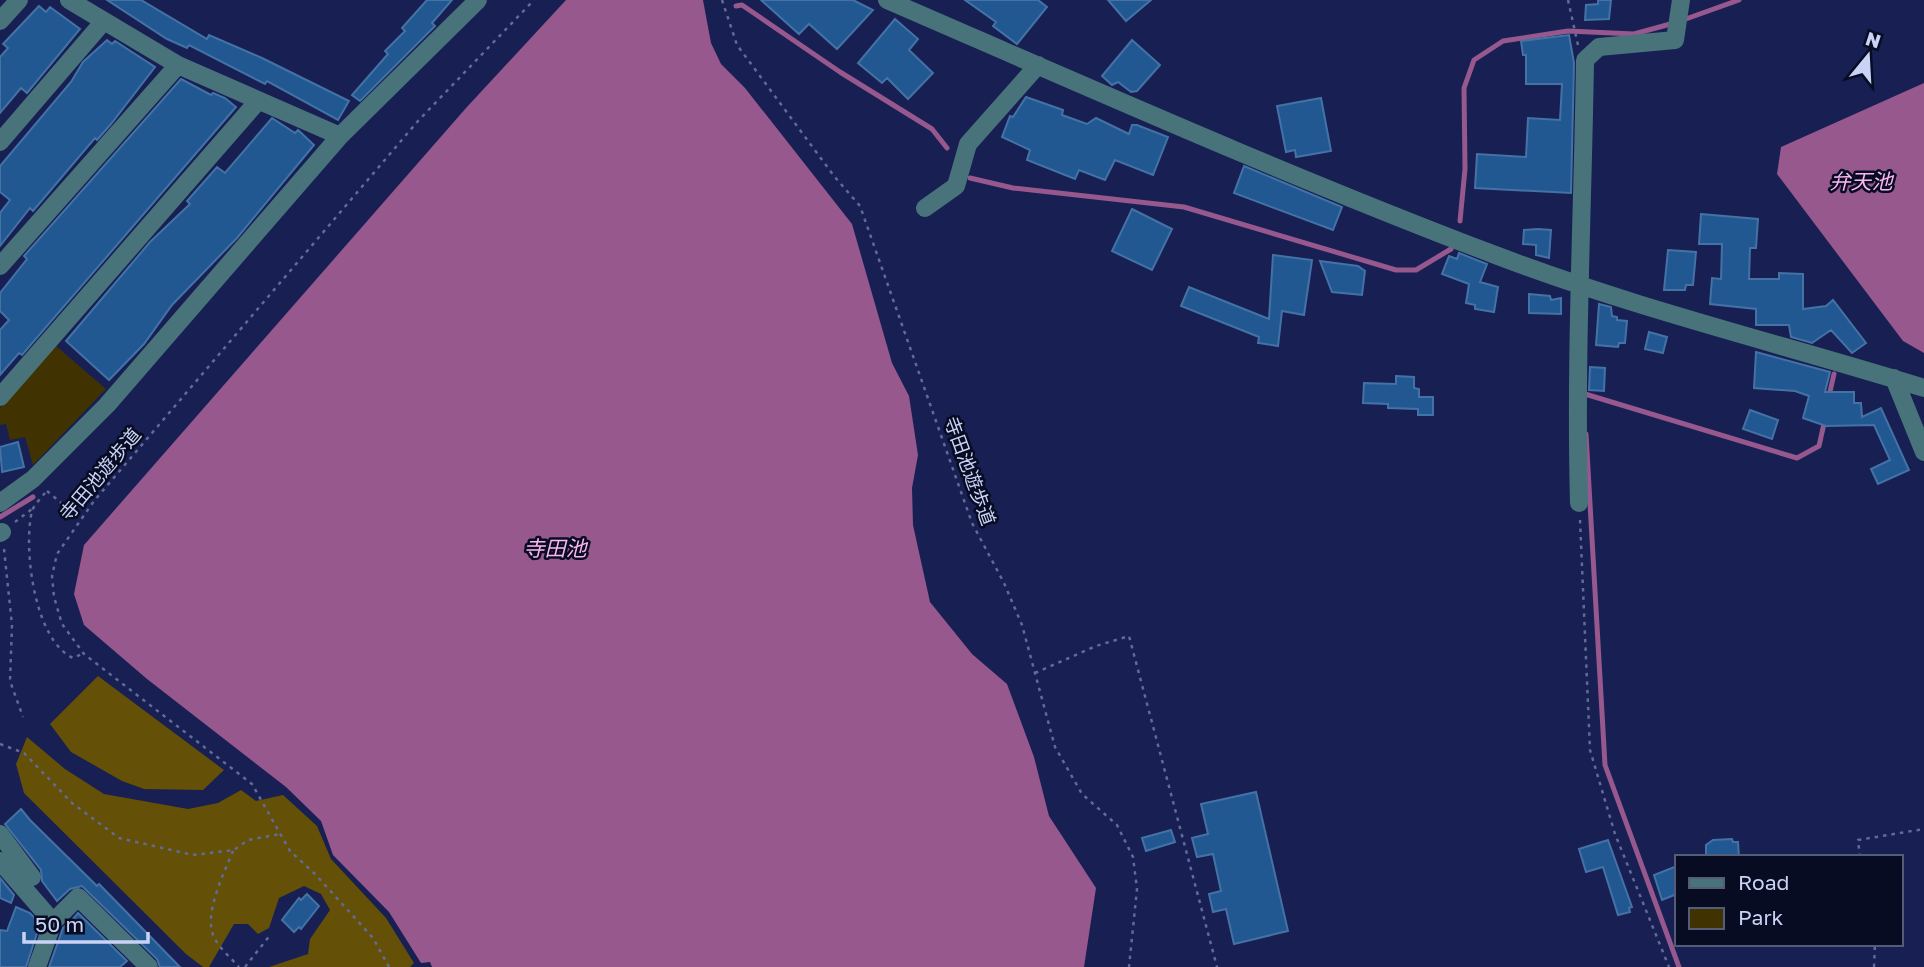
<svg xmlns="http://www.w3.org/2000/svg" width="1924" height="967" font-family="'Golos Text','Noto Sans JP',sans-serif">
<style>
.green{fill:#403301}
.forest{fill:#645006}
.water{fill:#96588d}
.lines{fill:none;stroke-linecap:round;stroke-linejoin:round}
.stream{stroke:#96588d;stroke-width:5}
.building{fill:#225891;stroke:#4472a5;stroke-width:2}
.path{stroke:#626b97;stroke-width:2.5;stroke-dasharray:3.5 5;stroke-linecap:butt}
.minor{stroke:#48737b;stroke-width:18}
.labels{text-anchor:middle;stroke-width:5;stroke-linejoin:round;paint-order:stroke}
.street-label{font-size:19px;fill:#c9d3f5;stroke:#080c23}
.water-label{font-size:21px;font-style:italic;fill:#fcb5f0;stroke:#080c23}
</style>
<rect width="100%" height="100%" fill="#171f53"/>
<!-- green -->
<path class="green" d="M55,345l51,44 -73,76 -8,-28 -15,3 -4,-16 -6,1v-17z"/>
<!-- forest -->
<path class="forest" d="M98,676l126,94 -21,20 -59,-1 -22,-8 -51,-29 -21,-28z
M27,737l38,32 39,25 84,15 30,-6 23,-13 15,11 27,-6 34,31 14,33 55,59 28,45 -4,4h-141l39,-13 2,-15 20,-29 -9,-16 -17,-8 -25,12 -10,30 -11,6 -10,-10h-14l-25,43h-6l-17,-13 -162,-161 -8,-29z"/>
<!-- water -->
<path class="water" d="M566,0h137l8,43 10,21 24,24 107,136 40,139 17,33 9,59 -6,33 1,37 17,77 42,52 35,30 27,73 15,59 47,72 -12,79h-652l-2,-5 -9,1 -32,-51 -56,-57 -12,-34 -35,-34 -139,-108 -63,-54 -10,-31 10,-49 382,-437z
M1924,83v270l-21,-12 -126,-167 4,-27z"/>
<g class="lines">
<!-- stream -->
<path class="stream" d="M736,6l6,-1 98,67 92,57 15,19
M1683,20l56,-20
M970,178l43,10 171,19 212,63h20l35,-21
M1460,221l5,-52 -1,-81 10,-28 29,-19 65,-10 66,3 40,-11
M1585,396v-2l212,64 22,-12 6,-27
M1829,396l5,-22
M1586,434l19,331 74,202
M0,517l33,-20"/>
</g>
<!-- building -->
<path class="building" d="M107,0h34l66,39 2,-4 53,23 87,43 -11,19 -71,-39 -2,3 -76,-39 -2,3 -20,-9z
M427,0h25l-20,23 3,3 -75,75 -8,-6 36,-41 -3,-3 20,-20 -3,-3z
M761,0h92l20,10 -36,39 -28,-25 -10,10z
M965,0h73l9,7 -30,37 -24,-18 3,-4z
M1108,0h43l-25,21z
M1598,0h13l-2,19 -24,1 1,-15 12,-1z
M39,6l7,6 4,-5 30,22 -53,64 -6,-5 -21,25v-56l8,-9 -5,-4z
M895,19l23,20 -9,11 24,23 -25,26 -21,-21 -5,5 -24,-20z
M1569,35l5,28 -3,130 -96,-5 2,-34 49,3 2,-39 32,2 2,-36h-36v-29h-3l-2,-14z
M107,40l5,4 3,-3 40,26 -44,57 -14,16 -2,-2 -62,73 -3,-3 -30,38v-33l10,-13 -10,-8v-26l71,-84 12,-20z
M1132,40l28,25 -23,26 -6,1 -13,-10 -6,3 -10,-9z
M181,79l30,16 2,-2 12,5 11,9 -214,248 -3,-2 -19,22v-45l9,-10 -9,-9v-18l27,-34 -3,-3z
M1026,97l37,13 -1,5 25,9 9,-6 33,16 3,-9h5l31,12 -15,38 -38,-15 -10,20 -26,-10 -4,9 -48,-19 3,-10 -28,-13 8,-21 3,1z
M1321,98l10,53 -35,6 -1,-7 -9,2 -9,-46z
M272,118l23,15 3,-3 16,15 -77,93 -65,67 -28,39 -35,36 -43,-39 84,-99 40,-38 -3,-3 30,-34 8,6z
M1244,166l98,41 -9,23 -99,-37z
M1132,209l40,20 -20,41 -40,-19z
M1701,214l57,5 -2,29h-6l-1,31h30v-6l24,1v35l23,-3 7,-6 33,43 -14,10 -21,-23 -19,13 -21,-6 -2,-12h-33v-16l-46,-5 2,-26 9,1 1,-35h-23z
M1538,229l13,1 -2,28 -13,-3v-10l-13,-1 1,-14z
M1668,250l28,2 -3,33h-7l-1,5h-21z
M1459,253l28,11 -7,18 18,5 -4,25 -19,-3v-4l-9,-2 3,-19 -27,-10 7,-18 8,3z
M1273,255l39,5 -8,55 -22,-4 -4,35 -20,-3 1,-6 -78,-31 8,-19 80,32z
M1320,261l38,5 7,5 -3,24 -30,-3z
M1529,294l21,2 1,4 10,-2v16l-32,-1z
M1599,304l12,3 1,9 5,1v3l10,1 -2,22h-6l-1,4 -22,-2z
M1649,332l18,5 -4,16 -18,-4z
M1756,352l74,20 -5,20h29v11h7l1,14 19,-9 28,62 -31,14 -7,-15 19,-9 -16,-35 -48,1 -23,-8 6,-22 -14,-5 -41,-3z
M1590,367l15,1 -1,23 -15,-1z
M1396,376l18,1v11l5,1v8h14v18h-15v-6l-30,-1v-4l-25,-1 1,-20 32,1z
M1750,410l28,10 -6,19 -29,-10z
M18,442l6,25 -22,5 -2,-25z
M1256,792l32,139 -54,13 -8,-35 -13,3 -4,-18 12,-3 -8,-37 -16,3 -5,-19 16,-4 -7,-30z
M21,809l9,11 67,66 2,-2 81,83h-20l-3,-8 -75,-73 -12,3 -13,12 -15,-20 -1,-11 -36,-46z
M1171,830l4,12 -29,9 -4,-13z
M1732,839l1,3h5l1,15h-33v-12l7,-5z
M1608,840l24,67 -3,1 1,4 -12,3 -15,-48 -17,5 -7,-23z
M1677,866v28l-15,6 -8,-25z
M0,878l14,17 -3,8 -11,-5z
M307,894l12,12 -18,23 -2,-2 -5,5 -12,-12 17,-22 2,2z
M16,907l14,6 10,11 -14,43h-26v-37l7,1z
M78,913l49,48 -7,6h-71l14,-39 2,-2 17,6 -10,-12z"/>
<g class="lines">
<!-- path -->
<path class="path" d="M722,0l15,45 97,131 26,30 112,317 32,60 18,42 33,122 27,47 35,31 16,32 4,32 -8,78
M1568,0l10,45
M47,491l32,27
M45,493c-4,5 -11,12 -13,18 -9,37 2,129 41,147l9,-4
M1580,520l10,230 25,84 54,133
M15,522l17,-13
M4,549l8,76 -2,56 13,36
M1035,673l61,-27 33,-10 88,331
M0,744l24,9 48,50 47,35 74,17 41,-5 14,-10 32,-6
M233,851c-9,22 -30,64 -19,86 5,11 17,21 25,30
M1860,857l-2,-17 66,-11
M245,967l26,-33
M389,967l-16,-29 -58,-64 -25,-23 -38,-67 -168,-130 -22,-30 -8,-27 -2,-21 5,-22 37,-53 324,-380 116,-121
M1874,967l1,-23"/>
<!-- minor -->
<path class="minor" d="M69,0l109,65 162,71
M887,0c203,88 405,178 611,256 139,53 284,88 426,132
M0,21l19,-21
M0,142l104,-121
M925,208l31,-22 12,-42 70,-79
M0,266l178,-201
M1894,378l30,74
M0,397l258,-296
M0,503l33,-24 74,-74 233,-269 138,-136
M1579,503c-4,-148 4,-296 6,-443l14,-13 76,-7 6,-40
M0,533l2,-1
M0,834l32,43
M0,861l53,61 -16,45
M53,922l25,-25 71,70"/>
</g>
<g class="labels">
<!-- street labels -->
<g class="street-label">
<text transform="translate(970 471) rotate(70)" y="7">寺田池遊歩道</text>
<text transform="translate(100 474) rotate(-50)" y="7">寺田池遊歩道</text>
</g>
<!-- water labels -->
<g class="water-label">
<text x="1861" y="189">弁天池</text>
<text x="555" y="556">寺田池</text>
</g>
</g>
<!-- legend -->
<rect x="1675" y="855" width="228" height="91" fill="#080c23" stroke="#555c77" stroke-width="2"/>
<rect x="1689" y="878" width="35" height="10" fill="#48737b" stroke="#555c77" stroke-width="2"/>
<text x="1738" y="890" font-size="21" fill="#c9d3f5">Road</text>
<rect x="1689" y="908" width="35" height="21" fill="#403301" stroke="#555c77" stroke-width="2"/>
<text x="1738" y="925" font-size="21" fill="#c9d3f5">Park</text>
<!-- north arrow -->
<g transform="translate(1868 56) rotate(18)" stroke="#080c23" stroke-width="5" paint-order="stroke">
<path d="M0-5L12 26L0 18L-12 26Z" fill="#c9d3f5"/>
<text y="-10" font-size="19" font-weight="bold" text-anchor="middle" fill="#c9d3f5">N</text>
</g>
<!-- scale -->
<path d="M24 932v10h124v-10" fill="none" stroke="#c9d3f5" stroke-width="3.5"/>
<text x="35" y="932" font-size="21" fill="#c9d3f5" stroke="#080c23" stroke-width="5" paint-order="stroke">50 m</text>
</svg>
